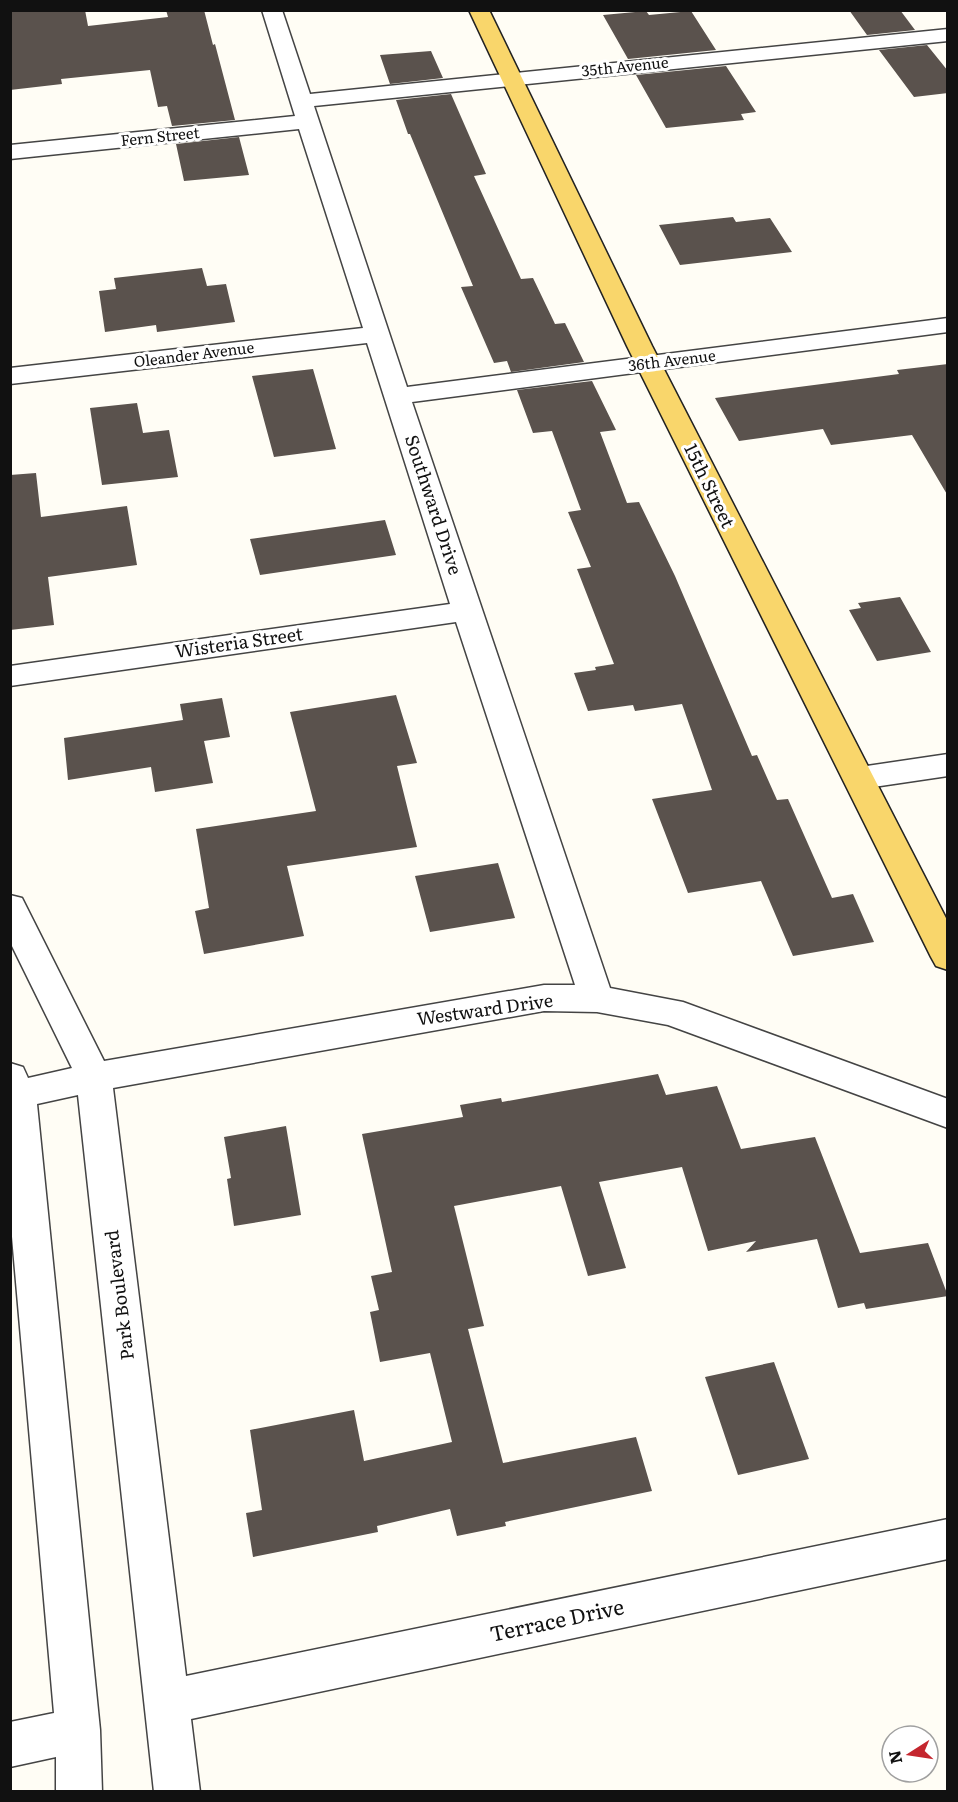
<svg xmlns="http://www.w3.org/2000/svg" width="958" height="1802" font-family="Literata,serif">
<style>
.building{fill:#5a524d}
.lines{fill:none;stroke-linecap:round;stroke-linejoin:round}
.minor-casing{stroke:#444;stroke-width:3}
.major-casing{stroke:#222;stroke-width:3}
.minor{fill:#fff;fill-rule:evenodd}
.major{fill:#f9d66b;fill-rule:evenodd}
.labels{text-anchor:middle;stroke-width:6;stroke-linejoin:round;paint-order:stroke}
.far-street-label{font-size:15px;fill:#111;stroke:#fff}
.street-label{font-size:18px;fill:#111;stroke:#fff}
.near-street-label{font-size:21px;fill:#111;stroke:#fff}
</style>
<rect width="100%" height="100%" fill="#fffdf5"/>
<!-- building -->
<path class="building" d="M10,10h75l3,16 80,-9 -2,-7h38l9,35 2,-1 20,76 -63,6 -5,-20 -9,1 -8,-37 -89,9 1,5 -52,6z
M849,10h51l15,20 -48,5z
M646,11l3,4 42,-4 25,39 -88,9 -25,-44z
M927,45l21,26v22l-34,4 -35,-47z
M431,51l12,27 -53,6 -10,-29z
M726,66l30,46 -15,2 3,6 -78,8 -30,-53z
M451,94l35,80 -12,2 47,103 12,-1 22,46 10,-1 19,39 -73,10 -4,-11 -13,2 -33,-76 12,-1 -63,-152h-2l-12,-34z
M239,137l10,38 -65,6 -8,-37z
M733,217l3,5 34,-4 22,34 -112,13 -21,-40z
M202,268l5,18 19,-2 9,38 -78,10 -1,-7 -51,7 -6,-41 17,-2 -2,-11z
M948,364v132l-36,-61 -81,10 -8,-16 -84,12 -24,-43 184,-24 -2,-4z
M313,369l23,80 -62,8 -22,-81z
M592,381l24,49 -16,2 27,71 12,-1 36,74 77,180 5,-1 20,45 11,-1 44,99 21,-4 21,48 -81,14 -32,-75 -73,12 -36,-94 60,-9 -30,-86 -47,7 -2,-6 -45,6 -14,-38 22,-3 -1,-3 19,-3 -37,-95 14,-2 -23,-55 13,-2 -29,-79 -19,2 -16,-43z
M137,403l6,30 26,-3 9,47 -76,8 -12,-77z
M36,473l5,44 86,-11 10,59 -89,12 6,48 -44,5v-155z
M385,520l11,35 -136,20 -10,-36z
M900,597l31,55 -54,9 -28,-51 12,-2 -3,-5z
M396,695l21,68 -20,3 20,81 -130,19 17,70 -100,18 -9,-43 14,-3 -13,-79 120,-18 -26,-99z
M222,698l8,39 -26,4 9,42 -58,9 -4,-25 -83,13 -4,-42 119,-18 -3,-16z
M498,863l17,55 -85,14 -15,-56z
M658,1074l8,21 51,-9 24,63 74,-12 45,116 68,-10 20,53 -82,13 -2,-6 -26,5 -21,-69 -71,13 10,-11 -48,10 -26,-84 -83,15 27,86 -38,8 -27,-90 -107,20 30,120 -16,3 35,134 133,-26 16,54 -147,31 1,4 -49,10 -7,-27 -73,17 1,6 -125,25 -7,-44 16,-3 -12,-80 104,-20 10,51 88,-19 -22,-89 -50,9 -10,-50 9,-2 -8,-34 21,-4 -30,-138 101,-17 -3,-12 41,-7 1,4z
M286,1126l15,89 -67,11 -7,-47 4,-1 -7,-41z
M774,1362l35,97 -71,16 -33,-98z"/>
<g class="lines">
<!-- minor casing -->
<g class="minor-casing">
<path id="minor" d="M262,10h20l28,84 638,-65v12l-634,65 93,281 541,-69v14l-536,70 198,586 73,14 265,97v29l-280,-103 -71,-13 -53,-1 -431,77 73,588 762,-157v40l-757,160 9,73h-46l-76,-697 -41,9 63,626 2,62h-46v-35l-46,10v-45l44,-9 -44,-499v-151l13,4 5,11 44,-10 -62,-126v-47l12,3 82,163 440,-76h31l-119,-363 -446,64v-20l440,-62 -83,-261 -357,41v-16l353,-40 -64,-199 -289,30v-14l285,-29z
M948,754v22l-88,13 -11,-3 -5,-8 5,-8 11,-3z"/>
</g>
<!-- major casing -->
<g class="major-casing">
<path id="major" d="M469,10h20l163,336 296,576v48l-12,-4 -5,-9 -304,-611z"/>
</g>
<!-- minor -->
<use href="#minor" class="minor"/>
<!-- major -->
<use href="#major" class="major"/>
</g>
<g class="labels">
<!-- far-street labels -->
<g class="far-street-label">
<text transform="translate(625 67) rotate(-6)" y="5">35th Avenue</text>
<text transform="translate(160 137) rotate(-6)" y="5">Fern Street</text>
<text transform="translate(194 355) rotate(-7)" y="5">Oleander Avenue</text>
<text transform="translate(672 361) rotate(-7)" y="5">36th Avenue</text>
</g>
<!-- street labels -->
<g class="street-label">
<text transform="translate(709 486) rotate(64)" y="6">15th Street</text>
<text transform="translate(433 505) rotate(72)" y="6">Southward Drive</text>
<text transform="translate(239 643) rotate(-8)" y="6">Wisteria Street</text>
<text transform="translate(485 1010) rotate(-8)" y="6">Westward Drive</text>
<text transform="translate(120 1295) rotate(-97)" y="6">Park Boulevard</text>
</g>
<!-- near-street labels -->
<g class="near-street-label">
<text transform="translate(557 1621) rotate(-12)" y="7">Terrace Drive</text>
</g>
</g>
<!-- border -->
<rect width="958" height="1802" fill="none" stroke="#111111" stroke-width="24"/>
<!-- north arrow -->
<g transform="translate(910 1754) rotate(258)"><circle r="28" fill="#ffffff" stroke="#a0a0a0" stroke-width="1.5"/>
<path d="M0-4.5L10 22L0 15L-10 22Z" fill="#c4262e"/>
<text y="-9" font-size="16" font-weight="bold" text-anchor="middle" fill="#111111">N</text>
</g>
</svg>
